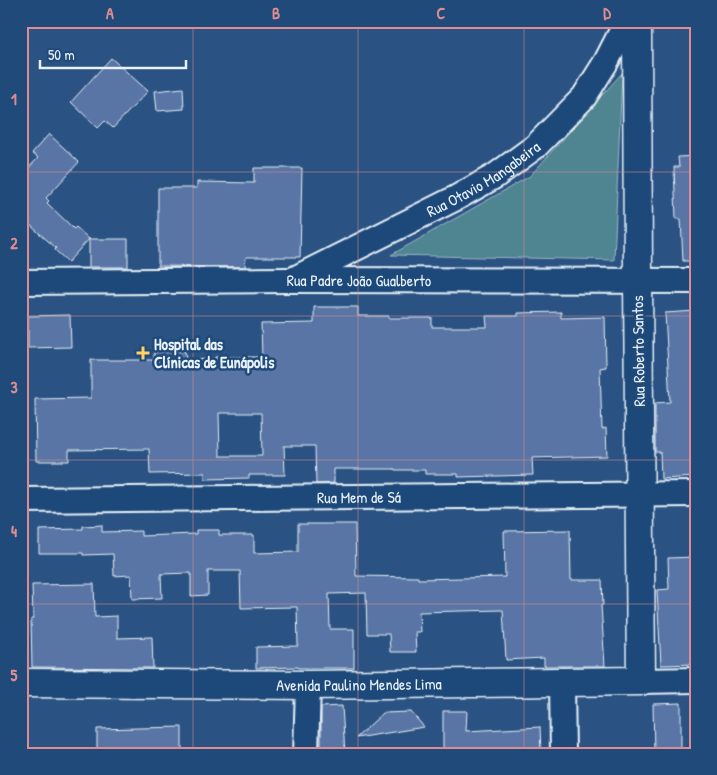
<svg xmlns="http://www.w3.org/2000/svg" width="717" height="775" font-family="'Patrick Hand',sans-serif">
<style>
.green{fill:#508491;stroke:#9cbac4}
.building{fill:#5975a5;stroke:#e8f1f8;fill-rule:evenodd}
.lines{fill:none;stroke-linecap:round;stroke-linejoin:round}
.minor-casing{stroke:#e8f1f8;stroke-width:28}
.secondary-casing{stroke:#e8f1f8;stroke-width:31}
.minor{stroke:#1f4a7a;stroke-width:24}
.secondary{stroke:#1f4a7a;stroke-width:28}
.grid{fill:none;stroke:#df8c90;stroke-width:1;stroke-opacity:0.55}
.poi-dot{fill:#ffd166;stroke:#1f4a7a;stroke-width:2}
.labels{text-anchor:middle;stroke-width:5;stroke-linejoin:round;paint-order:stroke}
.street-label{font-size:16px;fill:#e8f1f8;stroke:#1f4a7a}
.poi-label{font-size:16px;font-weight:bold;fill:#e8f1f8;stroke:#1f4a7a;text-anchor:start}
.neatline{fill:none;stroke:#df8c90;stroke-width:2}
.grid-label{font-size:16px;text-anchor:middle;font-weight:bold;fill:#df8c90}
</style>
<rect width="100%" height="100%" fill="#2a5282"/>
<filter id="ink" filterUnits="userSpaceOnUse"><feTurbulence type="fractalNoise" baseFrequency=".02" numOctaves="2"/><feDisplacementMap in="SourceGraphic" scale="10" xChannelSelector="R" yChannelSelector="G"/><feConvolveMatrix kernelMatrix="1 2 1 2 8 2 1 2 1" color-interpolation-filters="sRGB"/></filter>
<g filter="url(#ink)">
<!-- green -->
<path class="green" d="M622,73l-8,187 -223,-5 139,-79z"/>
<!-- building -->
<path class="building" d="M111,58l37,33 -35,37 -8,-7 -7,7 -27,-26z
M183,88l1,21 -27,2 -2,-20z
M49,134l30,28 -33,36 3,3 -2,2 27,26 2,-2 13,12 -21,23 -13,-12 1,-2 -35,-31v-41l17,-18 -6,-5z
M696,156v105h-13l-2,-42h-5l-2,-52h5l-1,-10z
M254,168h48l-2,89h-54l-1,10 -87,-1v-78h39v-6l57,1z
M89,239h39v28h-39z
M314,307h44v9h31v2h43v9h55l-1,-11h32v-3l43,-1v6l44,-1 1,50 -6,1 2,61 4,-1 1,28 -75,2 1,17 -75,2v-3h-33v-4h-30v-1h-61v14l-18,1 -1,-38h-31l1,29h-36v3l-44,1v-6l-55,1 -1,-25 -80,1v11h-33l-1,-62 56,-1v-38h63v-9h31l1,9 29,-1v-2h47l-1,-33 53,-1zM219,413h42l1,43h-42z
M696,311v166l-35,2 -1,-27h-5v-49l15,-1 -5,-89z
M70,315l1,32 -43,1v-32z
M298,524h57l1,52 62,1v2l87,-2 -1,-46 66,-1 1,50h31l1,25h-2l4,61h-61v-8l-38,2 -3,-50 -84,2 1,20h-5l1,20h-26l-1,-18h-22l-1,-41 -37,1 1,35h24v39h-56v-1l-42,1v-21l42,-1 -1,-39 -56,1 -1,-37h-32v24l-17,1v-23l-30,1 1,24 -30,1 -1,-24 -17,1 -1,-22 -30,1v-2h-44v-23l44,-1v-3l19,-1v7l39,-1v5l55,-2v-4h23v5h35v18l44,-1z
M696,557v107l-35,1 -4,-75 12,-1 -1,-31z
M94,584l1,33 22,-1v22l35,-1 1,31 -121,-1 -1,-48h2l-1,-34z
M681,703v51h-27l-1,-50z
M342,706l3,48h-24v-47z
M443,711h24l-1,20 74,-4 1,27h-98z
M411,712l13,15 -68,11 27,-25z
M182,727v27h-85v-25z"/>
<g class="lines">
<!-- minor casing -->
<g class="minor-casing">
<g id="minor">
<path id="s1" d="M296,278l160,-80 39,-22 41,-30 48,-49 22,-35 21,-41"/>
<path id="s2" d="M21,282l270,-2 405,1"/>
<path id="s3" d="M21,500l675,-6"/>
<path d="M641,681l55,-1"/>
<path d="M562,682l1,72"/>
<path d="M306,754l2,-69"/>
</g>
</g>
<!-- secondary casing -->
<g class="secondary-casing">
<g id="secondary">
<path id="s4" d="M21,683l287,2 333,-4 -3,-401 -1,-259"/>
</g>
</g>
<!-- minor -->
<use href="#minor" class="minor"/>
<!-- secondary -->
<use href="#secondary" class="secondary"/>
</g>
</g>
<!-- grid -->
<path class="grid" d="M193,21v733M358,21v733M524,21v733M21,172h675M21,316h675M21,460h675M21,604h675"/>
<!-- markers -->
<path class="poi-dot" d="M140.5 345.5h5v5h5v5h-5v5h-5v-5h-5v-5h5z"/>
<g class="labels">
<!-- street labels -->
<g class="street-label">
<text dy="6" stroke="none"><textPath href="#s1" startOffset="212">Rua Otavio Mangabeira</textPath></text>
<text dy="6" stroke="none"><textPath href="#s2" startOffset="338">Rua Padre João Gualberto</textPath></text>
<text transform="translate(638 351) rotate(-91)" y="6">Rua Roberto Santos</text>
<text dy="6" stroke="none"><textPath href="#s3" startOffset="338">Rua Mem de Sá</textPath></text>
<text dy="6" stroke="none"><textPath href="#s4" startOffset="338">Avenida Paulino Mendes Lima</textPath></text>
</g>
<!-- poi labels -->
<g class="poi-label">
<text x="154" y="350">Hospital das<tspan x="154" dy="18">Clínicas de Eunápolis</tspan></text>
</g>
</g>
<!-- margin -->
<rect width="717" height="775" fill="none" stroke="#1f4a7a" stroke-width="55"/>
<!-- scale -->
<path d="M40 60v8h146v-8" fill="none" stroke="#e8f1f8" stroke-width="2.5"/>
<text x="48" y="60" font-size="15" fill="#e8f1f8" stroke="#1f4a7a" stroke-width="4" paint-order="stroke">50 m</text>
<rect x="28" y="28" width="662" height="720" class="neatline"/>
<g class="grid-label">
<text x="110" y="19">A</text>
<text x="276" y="19">B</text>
<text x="441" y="19">C</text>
<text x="607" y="19">D</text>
<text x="14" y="105">1</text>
<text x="14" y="249">2</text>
<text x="14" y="393">3</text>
<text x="14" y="537">4</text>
<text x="14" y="681">5</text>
</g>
</svg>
